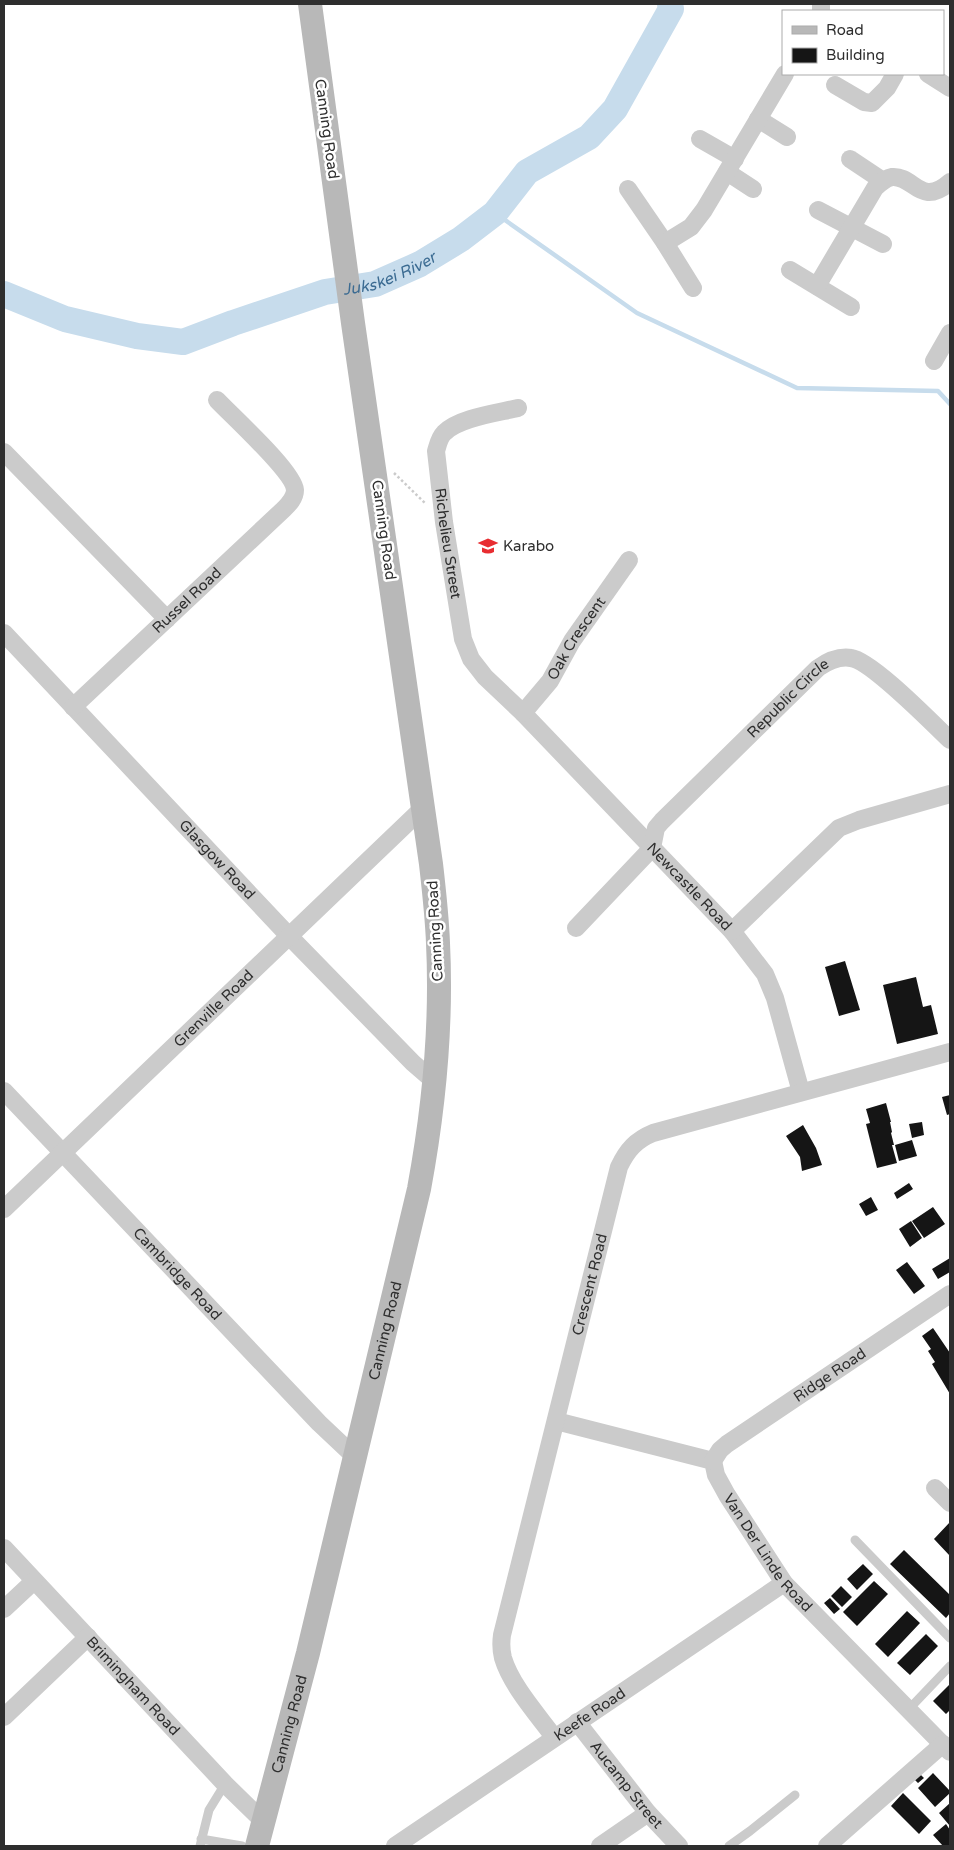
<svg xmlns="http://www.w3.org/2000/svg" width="954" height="1850" font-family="'Varela Round',sans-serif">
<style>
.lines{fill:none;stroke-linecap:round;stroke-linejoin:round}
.stream{stroke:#c7dcec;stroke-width:4.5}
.river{stroke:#c7dcec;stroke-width:26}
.building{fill:#151515}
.path{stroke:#cbcbcb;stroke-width:2.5;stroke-dasharray:2.5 2.5;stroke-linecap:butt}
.lane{stroke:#cbcbcb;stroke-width:9}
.street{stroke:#cbcbcb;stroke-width:18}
.secondary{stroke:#b8b8b8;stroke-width:24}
.labels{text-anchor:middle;stroke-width:5;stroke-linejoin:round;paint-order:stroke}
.street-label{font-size:15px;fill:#2e2e2e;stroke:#fff}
.poi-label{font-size:15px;fill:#2e2e2e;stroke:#fff;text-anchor:start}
.water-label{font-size:16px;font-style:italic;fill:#3b6b92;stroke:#fff}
</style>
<rect width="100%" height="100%" fill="#fff"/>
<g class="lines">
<!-- stream -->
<path class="stream" d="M495,213l142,100 160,75 141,3 12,13"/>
<!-- river -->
<path class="river" id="s1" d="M4,294l61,25 72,17 46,6 50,-19 92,-31 50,-8 45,-20 41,-25 34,-26 32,-41 62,-35 26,-28 56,-100 -1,-5"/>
</g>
<!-- building -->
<path class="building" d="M845,961l15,49 -21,6 -14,-49z
M916,977l7,30 8,-2 7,29 -41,10 -14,-59z
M950,1095v19l-3,1 -5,-18z
M886,1103l5,19h-1l2,10 -1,1 3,12h-2l5,18 -20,5 -11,-44 4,-1 -4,-14z
M922,1122l2,13 -12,3 -3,-14z
M803,1125l13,23 6,17 -20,6 -2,-14 -14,-21z
M912,1140l5,16 -18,5 -4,-16z
M909,1183l4,6 -16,10 -3,-6z
M871,1197l7,13 -12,6 -7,-12z
M933,1207l12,17 -21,14 -12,-17z
M911,1221l11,17 -12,9 -11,-18z
M950,1258v14l-12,7 -6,-10z
M907,1262l18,24 -11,8 -18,-24z
M933,1328l17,25v41l-18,-30 3,-2 -7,-11 3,-2 -9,-13z
M950,1522v34l-16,-17z
M904,1550l46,45v18l-4,5 -56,-54z
M863,1564l10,10 -16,16 -10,-11z
M874,1581l14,13 -31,32 -14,-14z
M841,1586l11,11 -10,10 -11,-11z
M830,1598l10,11 -6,5 -10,-11z
M907,1611l13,12 -32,34 -13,-13z
M926,1634l12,12 -28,29 -13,-12z
M950,1684v26l-4,4 -13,-13z
M919,1773l5,5 -6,5 -5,-5z
M933,1773l17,18v2l-15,14 -17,-19z
M903,1793l28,28 -12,13 -28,-28z
M950,1803v23l-11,-13z
M946,1824l4,6v16h-7l-10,-11z"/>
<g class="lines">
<!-- path -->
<path class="path" d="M394,473l32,31"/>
<!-- lane -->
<path class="lane" d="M855,1540l95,98
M909,1709l41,-43
M201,1839l41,7
M200,1846l9,-36 16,-26
M729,1846l21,-15 45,-36"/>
<!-- street -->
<g class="street">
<path d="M821,4v7"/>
<path d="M928,74l22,14"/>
<path d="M835,85l29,17 8,1 15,-15 8,-14"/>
<path d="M758,119l29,18"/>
<path d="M700,139l35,20"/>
<path d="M850,159l33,22"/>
<path d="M727,172l26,17"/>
<path d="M628,189l37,54 28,45"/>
<path d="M818,210l65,34"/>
<path d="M665,243l26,-16 13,-17 81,-136"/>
<path d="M790,270l61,37"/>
<path d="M817,286l58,-98c4,-4 10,-10 17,-11 22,-2 28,31 58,5"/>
<path d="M934,361l16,-28"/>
<path id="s2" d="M518,408c-21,5 -60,10 -74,25 -5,5 -6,12 -8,18l8,71 19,117 8,20 14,18 38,36 209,218 33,43 10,24 26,94"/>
<path d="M4,452l163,167"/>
<path id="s3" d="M4,633l285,303 124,127 22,19"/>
<path id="s4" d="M73,707l211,-198c5,-5 11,-11 11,-19 -1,-18 -63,-74 -78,-90"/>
<path id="s5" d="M523,713l27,-32 22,-40 57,-81"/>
<path id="s6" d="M576,928l76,-80 4,-20 6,-7 156,-153c10,-7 21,-12 33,-10 21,3 81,65 99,82"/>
<path d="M732,931l107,-103 20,-8 91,-26"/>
<path id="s7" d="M4,1091l315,332 35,33"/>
<path id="s8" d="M4,1209l420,-402"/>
<path id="s9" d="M556,1421l157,40 3,14 11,20 57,88 166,169"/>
<path id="s10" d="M713,1461l7,-11 7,-6 223,-150"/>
<path d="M935,1488l15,15"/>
<path id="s11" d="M4,1548l221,236 39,38"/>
<path d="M4,1609l30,-28"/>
<path d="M4,1717l84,-80"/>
<path id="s12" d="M577,1722l71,91 31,33"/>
<path id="s13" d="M554,1737c-17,-23 -43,-52 -51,-79 -2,-8 -2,-16 -1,-23l117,-468c8,-17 17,-27 34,-34l297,-81"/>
<path id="s14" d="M395,1846l389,-263"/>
<path d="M600,1846l48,-33"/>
<path d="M827,1846l116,-102"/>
</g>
<!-- secondary -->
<path class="secondary" id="s15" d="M257,1846l51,-193 111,-464c15,-81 23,-164 19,-246 -1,-26 -4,-53 -7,-79l-78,-541 -43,-319"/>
</g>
<!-- icons -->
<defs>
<g id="school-bare" transform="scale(1.5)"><path d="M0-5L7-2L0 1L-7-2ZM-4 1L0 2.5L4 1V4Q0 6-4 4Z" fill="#e82d31" stroke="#fff" stroke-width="2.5" paint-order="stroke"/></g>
</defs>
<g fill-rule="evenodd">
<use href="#school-bare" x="488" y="546"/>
</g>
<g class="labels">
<!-- street labels -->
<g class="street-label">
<text transform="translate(327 129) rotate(82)" y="5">Canning Road</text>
<text transform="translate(384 530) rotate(82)" y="5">Canning Road</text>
<text dy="5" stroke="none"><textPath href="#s2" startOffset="192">Richelieu Street</textPath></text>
<text dy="5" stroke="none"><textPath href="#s4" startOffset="156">Russel Road</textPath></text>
<text dy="5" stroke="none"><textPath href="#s5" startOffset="92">Oak Crescent</textPath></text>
<text dy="5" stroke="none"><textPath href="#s6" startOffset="316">Republic Circle</textPath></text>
<text dy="5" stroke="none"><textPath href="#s3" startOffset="311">Glasgow Road</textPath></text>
<text dy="5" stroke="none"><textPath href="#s2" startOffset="626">Newcastle Road</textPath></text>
<text transform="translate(435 931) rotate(-93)" y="5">Canning Road</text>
<text dy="5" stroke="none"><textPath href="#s8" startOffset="290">Grenville Road</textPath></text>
<text dy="5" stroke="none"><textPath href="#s7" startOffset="252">Cambridge Road</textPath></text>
<text dy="5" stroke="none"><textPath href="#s13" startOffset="479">Crescent Road</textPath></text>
<text dy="5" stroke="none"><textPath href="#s15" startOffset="531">Canning Road</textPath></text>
<text dy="5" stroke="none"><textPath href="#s10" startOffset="146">Ridge Road</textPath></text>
<text dy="5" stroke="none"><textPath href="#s9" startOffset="270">Van Der Linde Road</textPath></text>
<text dy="5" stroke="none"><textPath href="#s11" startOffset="189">Brimingham Road</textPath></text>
<text dy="5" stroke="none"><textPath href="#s14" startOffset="235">Keefe Road</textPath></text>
<text dy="5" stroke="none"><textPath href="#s15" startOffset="126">Canning Road</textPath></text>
<text dy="5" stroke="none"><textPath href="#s12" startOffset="80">Aucamp Street</textPath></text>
</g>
<!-- poi labels -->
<g class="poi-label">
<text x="503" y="551">Karabo</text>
</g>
<!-- water labels -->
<g class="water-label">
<text dy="6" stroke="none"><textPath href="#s1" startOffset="404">Jukskei River</textPath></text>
</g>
</g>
<!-- border -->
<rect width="954" height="1850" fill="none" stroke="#2e2e2e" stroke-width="10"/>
<!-- legend -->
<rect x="782" y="10" width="162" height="65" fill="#ffffff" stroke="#ababab"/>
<rect x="792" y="26" width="25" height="8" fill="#b8b8b8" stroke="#ababab"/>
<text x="826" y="35" font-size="15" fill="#2e2e2e">Road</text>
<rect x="792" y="48" width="25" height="15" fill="#151515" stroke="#ababab"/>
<text x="826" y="60" font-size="15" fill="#2e2e2e">Building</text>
</svg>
